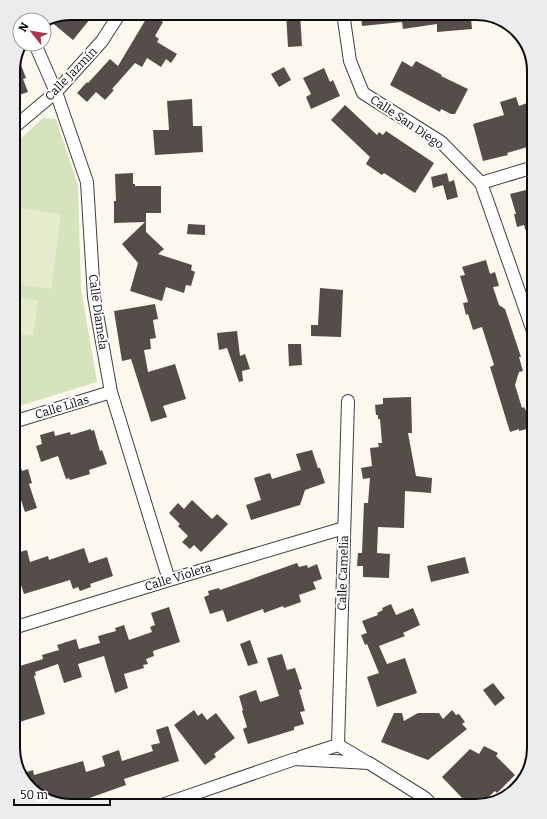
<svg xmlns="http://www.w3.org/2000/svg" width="547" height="819" font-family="Bitter,serif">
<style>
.green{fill:#d5e4bc}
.pitch{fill:#e5eccd}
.building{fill:#544d4a}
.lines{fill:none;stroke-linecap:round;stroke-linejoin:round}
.minor-casing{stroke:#404040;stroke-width:14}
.minor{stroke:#fff;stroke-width:12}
.labels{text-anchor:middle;stroke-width:4;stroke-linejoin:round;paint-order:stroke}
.street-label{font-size:12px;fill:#0d0d0d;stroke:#fff}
.rim{fill:none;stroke:#0d0d0d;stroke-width:2}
</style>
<rect width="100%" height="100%" fill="#fdf8ee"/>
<!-- green -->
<path class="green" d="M43,118l13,1 22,66 3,103 16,94 -84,26v-262z"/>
<!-- pitch -->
<path class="pitch" d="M13,207l48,7 -10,75 -38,-5z
M13,297l25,3 -5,36 -20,-3z"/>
<!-- building -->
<path class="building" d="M71,13h24l-22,27 -23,-19z
M286,13h14l2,33 -14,1z
M361,13h106l1,6h3l1,10 -35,3v-8l-34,5 -1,-7 -40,4z
M149,14l14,8 -8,14 4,3 -2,3 20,12 -6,9 -5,-4 -5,8 -14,-9 -5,9 -7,-4 -23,26 2,1 -9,10 -9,-8 -9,10 -10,-9 10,-11 1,1 22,-24 8,7z
M18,57l8,21 -3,1 5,13 -15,5v-30z
M402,61l10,6 4,-6 26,14 -1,1 27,13 -13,25h-4l-10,-5 -1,3 -50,-27z
M284,67l7,13 -12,7 -8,-13z
M324,68l6,14 3,-2 7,16 -29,13 -5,-12 5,-3 -8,-16z
M516,97l3,9 8,-3 1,3 6,-2v41l-27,8 1,2 -25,6 -10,-37 31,-9 -4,-13z
M192,99l1,27h9l1,26 -48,3 -2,-25h16l-2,-29z
M345,105l32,30 2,-3 4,3 3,-4 48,32 -19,30 -31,-20 -2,2 -16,-11 4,-7 -39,-37z
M133,173v11h2v2h26v27h-15v19l18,17 -6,5 34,11 -1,5 4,2 -4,14 -5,-1 -2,8 -18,-6 -4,14 -32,-10 8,-28 -16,-19 23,-22 -31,1v-22h2l-1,-27z
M447,173l2,9 5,-2 4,17 -11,3 -4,-15 -10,3 -2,-11z
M534,188v61l-2,1 -8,-25 -7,2 -3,-13h2l-6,-20z
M188,224l17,1v10l-18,-1z
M486,260l4,14 5,-2 4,14 -6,1 6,18 6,4 16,48h-2l4,14 -4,1 -4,13 7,23 2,-1 2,4 5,-2 3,11v7l-15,4v-2l-9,3 -20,-65 4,-2 -12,-38 -9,3 -5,-16 -2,1 -3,-12 5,-1 -8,-26 5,-1 -3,-8z
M320,288l23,2 -2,47 -30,-1v-11h7z
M155,304l3,15 -5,1 3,18 -6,1 1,10 -7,1 4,22 27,-8 11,35 -23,7 4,11 -16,5 -20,-63 -9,2 -8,-50z
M237,331l3,25 5,-2 5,15 -8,2 1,10 -4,1 -12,-34 -8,2 -2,-17z
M288,344h13l1,21 -13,1z
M411,397l1,36h-4l8,43 16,2 -1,15 -26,-2 -1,37 -26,-1 -1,26 13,1 -1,24 -26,-1v-11h-6l1,-13h4l2,-50h4l2,-25 -7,1 -2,-11 11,-2 -2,-18 9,-1 -1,-4h4l-2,-24h-2v-4h-2l-1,-10 8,-1v-6z
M91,429v2l3,-1 6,21 2,-1 5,14 -18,6 1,4 -20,6 -1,-2 -3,1 -8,-23 -17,6 -5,-16 6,-2 -2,-9 14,-4 1,5 15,-4 1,3z
M13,449h2l7,22 6,-2 4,14 -3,1 8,24 -12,4 -8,-24 -4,1z
M312,450l6,18h2l5,15 -20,7 -5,15 -49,15 -5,-15 15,-5 -7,-22 16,-5 2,6 29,-9 -5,-16z
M192,500l20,19 5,-5 11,10 -27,28 -7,-7 -4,4 -8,-7 6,-6 -10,-10 2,-2 -11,-11 9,-10 6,6z
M84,548l5,15 18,-6 6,19 -23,8 1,3 -11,4 -2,-4 -5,2 -3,-9 -46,14 -5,-15 -6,2v-27l14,-4 3,12 18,-6 1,4z
M465,557l4,16 -38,9 -4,-16z
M297,563l2,4 8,-2 1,3 9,-4 5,15 -9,3 3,7 -17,6 2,7 -17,6 -1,-2 -19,7 -1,-4 -36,13 -4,-12 -13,4 -6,-17 5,-2 -1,-4 11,-3 1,2z
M391,604l5,11 17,-7 7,17 -17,8 2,3 -26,10 8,18 18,-6 12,35 -40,14 -10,-30 12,-4 -12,-29 -2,1 -4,-10 6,-2 -5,-12 16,-6 -1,-2 6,-3 -1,-2z
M169,607l11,35 -27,9 1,5 -8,3 2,5 -5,1 1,3 -20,6 4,14 -13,5 -11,-37 -26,8 4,13 -18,6 -6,-19 -23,8 1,3 -2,1 11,38 -32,10v-56l30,-9 -1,-4 17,-5 -2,-5 19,-6 3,10 21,-6 -2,-7 18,-5 -1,-3 9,-3 5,15 23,-8 -2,-5 5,-2 -4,-12z
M250,640l8,23 -10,3 -8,-22z
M282,654l5,16 8,-2 7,21 -3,1 6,21 -5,1 4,12 -10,3v3l-46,14 -5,-15 4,-2 -5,-16 1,-1 -4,-14 17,-6 4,12 19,-6 -12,-38z
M493,683l12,15 -10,8 -12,-16z
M194,710l4,6 4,-3 5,7 9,-7 19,25 -21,16 2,3 -11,8 -31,-40z
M452,710l4,5 3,-1 6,8 -3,2 5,5 -39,31 -47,-18 13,-29h8l2,8 14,-8h21l4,6z
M168,726l11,35 -55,18 2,6 -45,16 2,5h-16l-28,-10 -18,-19 -1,-3 13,-4 1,5 49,-14 3,11 19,-6 -3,-10 17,-6 3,11 31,-10 -2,-6 9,-2 -4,-13z
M484,746l14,7 -2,3 19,19 -18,18 -2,-2 -15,14 -20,1 5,-5 -23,-24 28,-28 9,5z"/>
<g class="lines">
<!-- minor casing -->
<g class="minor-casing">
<path id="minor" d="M343,13l7,48 13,32 78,49 40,41 53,151
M35,44l21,48 31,90 7,115 17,95 58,188
M13,128l43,-36 46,-51 18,-28
M481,183l53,-16
M13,422l98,-30
M13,628l156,-48 175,-52
M338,745l10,-344
M338,745l30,18
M301,757l37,-12
M159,806l136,-47 74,4 56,35 8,8"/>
</g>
<!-- minor -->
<use href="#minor" class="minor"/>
</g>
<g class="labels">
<!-- street labels -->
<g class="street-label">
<text transform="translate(71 74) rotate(-46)" y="4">Calle Jazmín</text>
<text transform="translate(407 122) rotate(34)" y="4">Calle San Diego</text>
<text transform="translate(98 312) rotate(82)" y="4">Calle Diamela</text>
<text transform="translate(62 407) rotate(-17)" y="4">Calle Lilas</text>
<text transform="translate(343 573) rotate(-88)" y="4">Calle Camelia</text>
<text transform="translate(178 577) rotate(-17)" y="4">Calle Violeta</text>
</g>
</g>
<!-- crop -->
<path d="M0 0H547V819H0ZM71 20H476A51 51 0 0 1 527 71V748A51 51 0 0 1 476 799H71A51 51 0 0 1 20 748V71A51 51 0 0 1 71 20Z" fill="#ececec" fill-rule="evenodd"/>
<path class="rim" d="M71 20H476A51 51 0 0 1 527 71V748A51 51 0 0 1 476 799H71A51 51 0 0 1 20 748V71A51 51 0 0 1 71 20Z"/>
<!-- north arrow -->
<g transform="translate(32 32) rotate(300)"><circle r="19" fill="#ffffff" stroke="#9e9e9e"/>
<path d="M0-3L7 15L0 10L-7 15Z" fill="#ad3549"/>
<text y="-6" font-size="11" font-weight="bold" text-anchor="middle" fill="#0d0d0d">N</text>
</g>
<!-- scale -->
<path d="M14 799v6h96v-6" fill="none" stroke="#0d0d0d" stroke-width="2"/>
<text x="20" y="799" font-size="12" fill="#0d0d0d" stroke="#ffffff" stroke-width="3" paint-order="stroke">50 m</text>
</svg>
